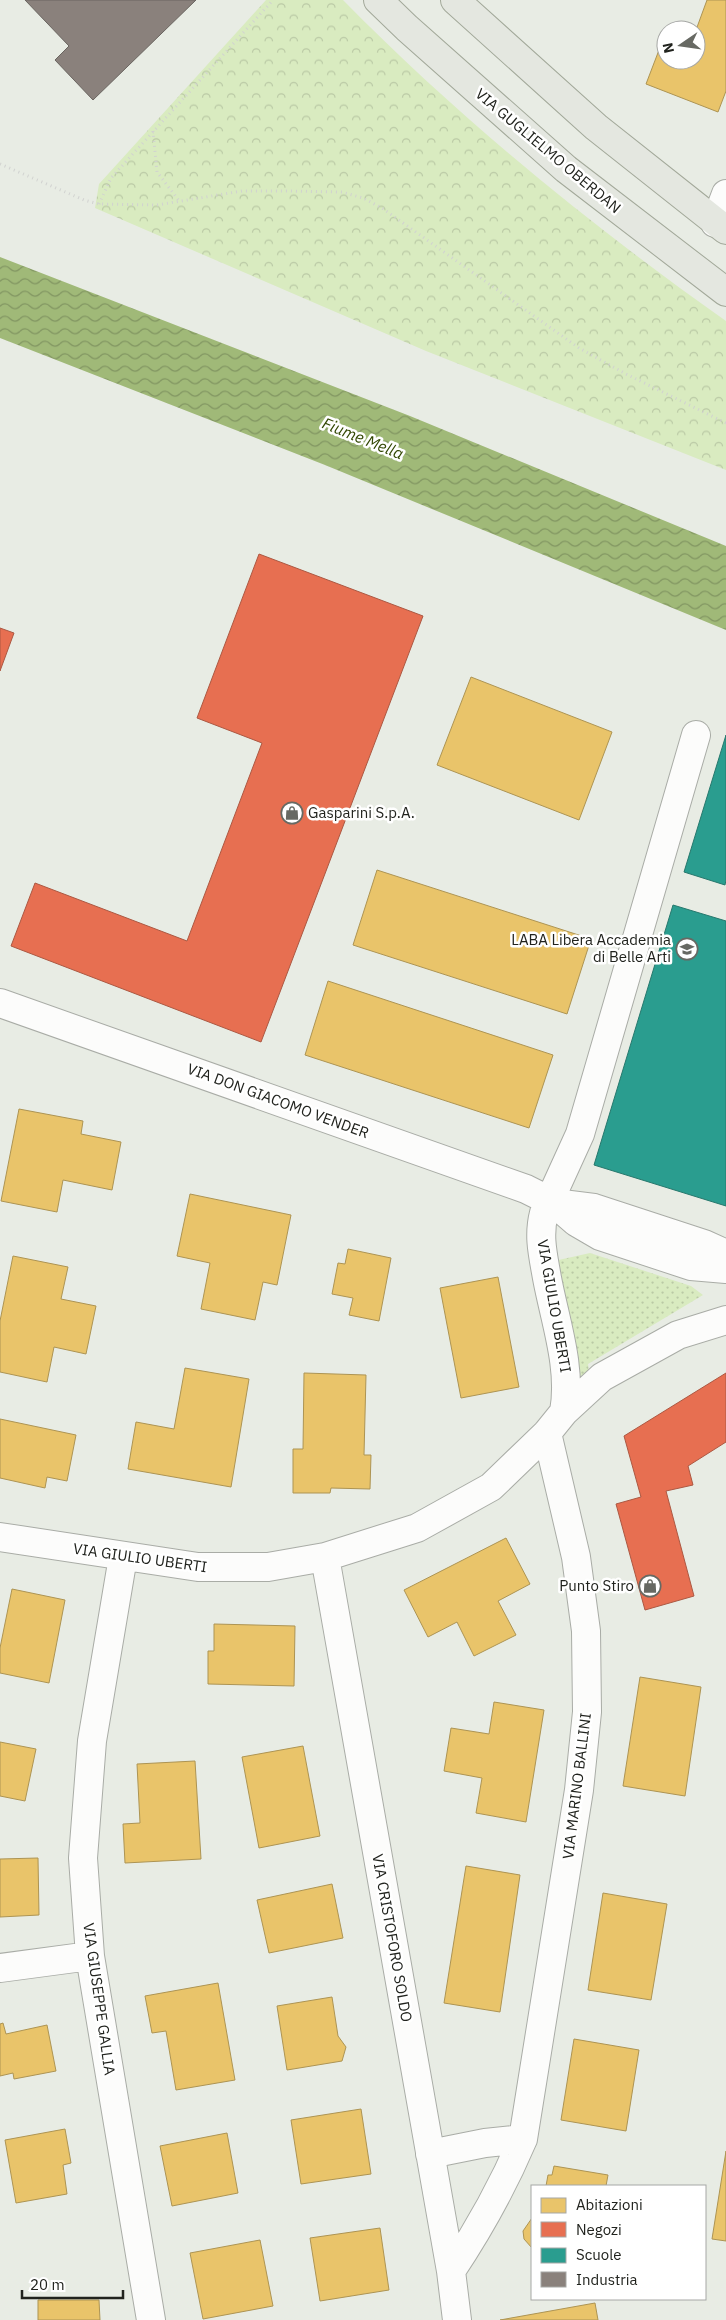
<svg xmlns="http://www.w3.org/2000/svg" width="726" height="2320" font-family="'IBM Plex Sans',sans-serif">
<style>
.grass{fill:url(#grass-dots)}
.park{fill:url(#park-crowns)}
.water{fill:url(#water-waves)}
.homes{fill:#e9c46a;stroke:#ad9453}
.shops{fill:#e76f51;stroke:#ac5842}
.schools{fill:#2a9d8f;stroke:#27786d}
.industry{fill:#8a817c;stroke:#6a6560}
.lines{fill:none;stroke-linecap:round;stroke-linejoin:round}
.minor-casing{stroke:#a9aca6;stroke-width:30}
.major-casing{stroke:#a2a899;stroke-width:30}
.path{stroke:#d1d2d0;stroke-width:3;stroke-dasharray:1 4;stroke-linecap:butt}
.minor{stroke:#fcfcfb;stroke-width:28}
.major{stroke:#e4e7e0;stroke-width:28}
.labels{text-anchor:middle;stroke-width:5;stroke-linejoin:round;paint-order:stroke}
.street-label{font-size:15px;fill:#21231e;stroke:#fff}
.poi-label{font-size:15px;fill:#21231e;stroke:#fff;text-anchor:end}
.water-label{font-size:16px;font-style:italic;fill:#324703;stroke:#fff}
</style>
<defs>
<pattern id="grass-dots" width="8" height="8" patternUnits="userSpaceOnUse" patternTransform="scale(1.25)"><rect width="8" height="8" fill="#d9ebc0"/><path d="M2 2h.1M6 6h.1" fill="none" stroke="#bac9a5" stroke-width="1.8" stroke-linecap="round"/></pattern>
<pattern id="park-crowns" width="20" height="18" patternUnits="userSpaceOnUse" patternTransform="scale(1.25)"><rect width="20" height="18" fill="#d9ebc0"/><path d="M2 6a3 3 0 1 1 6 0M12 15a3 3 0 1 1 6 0" fill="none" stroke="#bac9a5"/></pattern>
<pattern id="water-waves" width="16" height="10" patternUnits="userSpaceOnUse" patternTransform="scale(1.25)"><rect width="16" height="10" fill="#a0b978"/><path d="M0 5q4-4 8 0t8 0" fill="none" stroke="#829662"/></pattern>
</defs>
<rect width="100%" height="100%" fill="#e8ece4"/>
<!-- grass -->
<path class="grass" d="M590,1253l101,33 12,9 -115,69 1,8 -8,4 -3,-2 -24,-113z"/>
<!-- park -->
<path class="park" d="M266,0h77c117,119 247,225 383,321v149l-300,-119 -331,-143 4,-24z"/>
<!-- water -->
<path class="water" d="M0,257l410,159 316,130v84l-401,-165 -325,-127z"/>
<!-- homes -->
<path class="homes" d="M707,0h19v91l-8,21 -72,-28 18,-47 2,1v22h30v-30z
M471,677l141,55 -33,88 -142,-55z
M377,870l214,69 -24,75 -214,-69z
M328,981l225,74 -24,73 -224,-73z
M19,1109l64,12 -2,13 40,8 -9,48 -49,-10 -6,32 -56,-11z
M190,1194l101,21 -14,70 -14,-3 -8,38 -54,-11 9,-46 -33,-7z
M348,1249l43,9 -12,63 -30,-6 4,-17 -21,-4 6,-31 7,1z
M13,1256l55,11 -7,32 35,7 -10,48 -32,-7 -7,35 -47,-10v-51z
M498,1277l21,110 -58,11 -21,-110z
M185,1368l64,11 -18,108 -103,-18 8,-47 38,7z
M304,1373l62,2 -2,80h7l-1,34 -39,-1 -1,5h-37v-44h10z
M0,1419l76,16 -9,46 -20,-4 -2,11 -45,-10z
M506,1538l24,46 -32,17 18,34 -42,21 -17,-34 -29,15 -24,-47z
M12,1589l53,11 -16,83 -49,-10v-25z
M214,1624l81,2 -1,60 -86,-2v-33h6z
M640,1677l61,10 -16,109 -62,-10z
M494,1702l50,8 -18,112 -50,-9 6,-35 -38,-7 7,-43 38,6z
M0,1742l36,7 -11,52 -25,-5z
M303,1746l17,90 -61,12 -17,-91z
M195,1761l6,98 -76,4 -2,-39 17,-1 -3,-59z
M38,1858l1,57 -39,2v-58z
M466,1866l54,9 -20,137 -56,-9z
M332,1884l11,54 -74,15 -12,-53z
M603,1893l64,11 -16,96 -63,-10z
M218,1983l17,97 -59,10 -10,-59 -14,2 -7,-37z
M332,1997l6,39 8,11 -4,14 -55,9 -10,-64z
M3,2023l3,11 41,-9 9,46 -42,8 -1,-6 -13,3v-52z
M574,2039l65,11 -13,81 -65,-11z
M361,2109l10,65 -70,10 -10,-64z
M65,2129l6,34 -8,2 4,29 -51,9 -11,-63z
M227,2133l11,60 -66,13 -12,-60z
M726,2151v90l-14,-2z
M554,2166l54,9 -2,11h-60l2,-11h4z
M532,2218v30l-8,-9 -1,-8z
M380,2228l9,62 -69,11 -10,-63z
M260,2240l13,66 -70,13 -13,-66z
M38,2300h61l1,20h-62z
M595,2303l3,17h-98z"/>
<!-- shops -->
<path class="shops" d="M259,554l164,62 -162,426 -250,-96 24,-63 152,58 75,-198 -65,-25z
M0,628l14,5 -14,38z
M726,1373v69l-38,24 5,19 -27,6 28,105 -49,14 -29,-106 25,-7 -17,-61z"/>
<!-- schools -->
<path class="schools" d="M726,735v145l-1,5 -41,-13z
M673,905l53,16v285l-132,-41z"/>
<!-- industry -->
<path class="industry" d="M25,0h171l-103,100 -38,-40 14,-14z"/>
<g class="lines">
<!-- minor casing -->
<g class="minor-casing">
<path id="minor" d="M715,223l11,-29
M0,1003l526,186 28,14 22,19 24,14 91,30 35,3
M554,1203l40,5 110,36 22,10
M564,1412c8,-44 -9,-91 -17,-134 -4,-23 -9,-42 -3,-65l36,-79 116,-399
M0,1537l198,30h70l57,-10 92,-29 74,-41 56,-54 17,-21 38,-35 76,-42 48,-15
M123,1557l-31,184 -9,117 7,98 61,364
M325,1557l126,714 6,49
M0,1968l90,-12
M430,2154l55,-11 38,-4
M451,2271c28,-42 52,-85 72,-132l56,-349 8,-78 -1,-81 -10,-74 -29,-124"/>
</g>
<!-- major casing -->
<g class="major-casing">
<path id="major" d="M378,0l29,28 159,141 160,123
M455,0l141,127 130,103"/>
</g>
<!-- path -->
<path class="path" d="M153,131l4,41 23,30
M0,164l84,36 15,4 58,1 85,-14h44l56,1 21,6 19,10 197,140 47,26 100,49
M99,204l12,-26 162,-178"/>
<!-- minor -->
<use href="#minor" class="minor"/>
<!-- major -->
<use href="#major" class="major"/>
</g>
<!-- icons -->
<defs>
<g id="shop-ring" transform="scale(1.125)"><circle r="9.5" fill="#fff" stroke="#676963" stroke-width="1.5"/><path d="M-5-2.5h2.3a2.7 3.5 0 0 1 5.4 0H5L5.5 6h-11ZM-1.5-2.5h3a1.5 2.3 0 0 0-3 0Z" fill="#676963"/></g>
<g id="university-ring" transform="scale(1.125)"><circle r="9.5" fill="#fff" stroke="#676963" stroke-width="1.5"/><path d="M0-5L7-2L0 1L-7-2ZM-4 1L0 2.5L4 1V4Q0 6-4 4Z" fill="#676963"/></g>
</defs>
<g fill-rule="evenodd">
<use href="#shop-ring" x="292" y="813"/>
<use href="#university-ring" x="687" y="949"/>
<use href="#shop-ring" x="650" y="1586"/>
</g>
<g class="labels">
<!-- street labels -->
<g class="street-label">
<text transform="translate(548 151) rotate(40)" y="5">VIA GUGLIELMO OBERDAN</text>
<text transform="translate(278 1101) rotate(20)" y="5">VIA DON GIACOMO VENDER</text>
<text transform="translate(554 1306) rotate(80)" y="5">VIA GIULIO UBERTI</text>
<text transform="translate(140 1558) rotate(8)" y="5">VIA GIULIO UBERTI</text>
<text transform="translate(577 1786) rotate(-83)" y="5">VIA MARINO BALLINI</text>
<text transform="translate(392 1938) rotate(80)" y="5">VIA CRISTOFORO SOLDO</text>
<text transform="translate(99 1999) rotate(82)" y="5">VIA GIUSEPPE GALLIA</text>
</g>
<!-- poi labels -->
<g class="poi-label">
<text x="308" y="818" text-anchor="start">Gasparini S.p.A.</text>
<text x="671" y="945">LABA Libera Accademia<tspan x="671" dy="17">di Belle Arti</tspan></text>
<text x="634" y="1591">Punto Stiro</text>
</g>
<!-- water labels -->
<g class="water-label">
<text transform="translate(363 438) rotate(22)" y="6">Fiume Mella</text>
</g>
</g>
<!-- legend -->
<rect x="531" y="2185" width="175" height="115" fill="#ffffff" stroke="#a6a7a5"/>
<rect x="541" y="2198" width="25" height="15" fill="#e9c46a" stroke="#a6a7a5"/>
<text x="576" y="2210" font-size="15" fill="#21231e">Abitazioni</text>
<rect x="541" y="2222" width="25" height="15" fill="#e76f51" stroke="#a6a7a5"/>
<text x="576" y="2235" font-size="15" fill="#21231e">Negozi</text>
<rect x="541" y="2248" width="25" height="15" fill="#2a9d8f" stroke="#a6a7a5"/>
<text x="576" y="2260" font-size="15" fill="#21231e">Scuole</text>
<rect x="541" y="2272" width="25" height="15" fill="#8a817c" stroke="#a6a7a5"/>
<text x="576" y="2285" font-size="15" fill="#21231e">Industria</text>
<!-- north arrow -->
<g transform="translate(681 45) rotate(257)"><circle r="24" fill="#ffffff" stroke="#a6a7a5"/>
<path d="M0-4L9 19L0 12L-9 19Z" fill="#676963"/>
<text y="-8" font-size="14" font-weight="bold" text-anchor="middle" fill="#21231e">N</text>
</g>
<!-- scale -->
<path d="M22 2290v8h101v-8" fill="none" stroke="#21231e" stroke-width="2.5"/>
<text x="30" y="2290" font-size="15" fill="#21231e" stroke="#ffffff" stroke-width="4" paint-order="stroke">20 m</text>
</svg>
